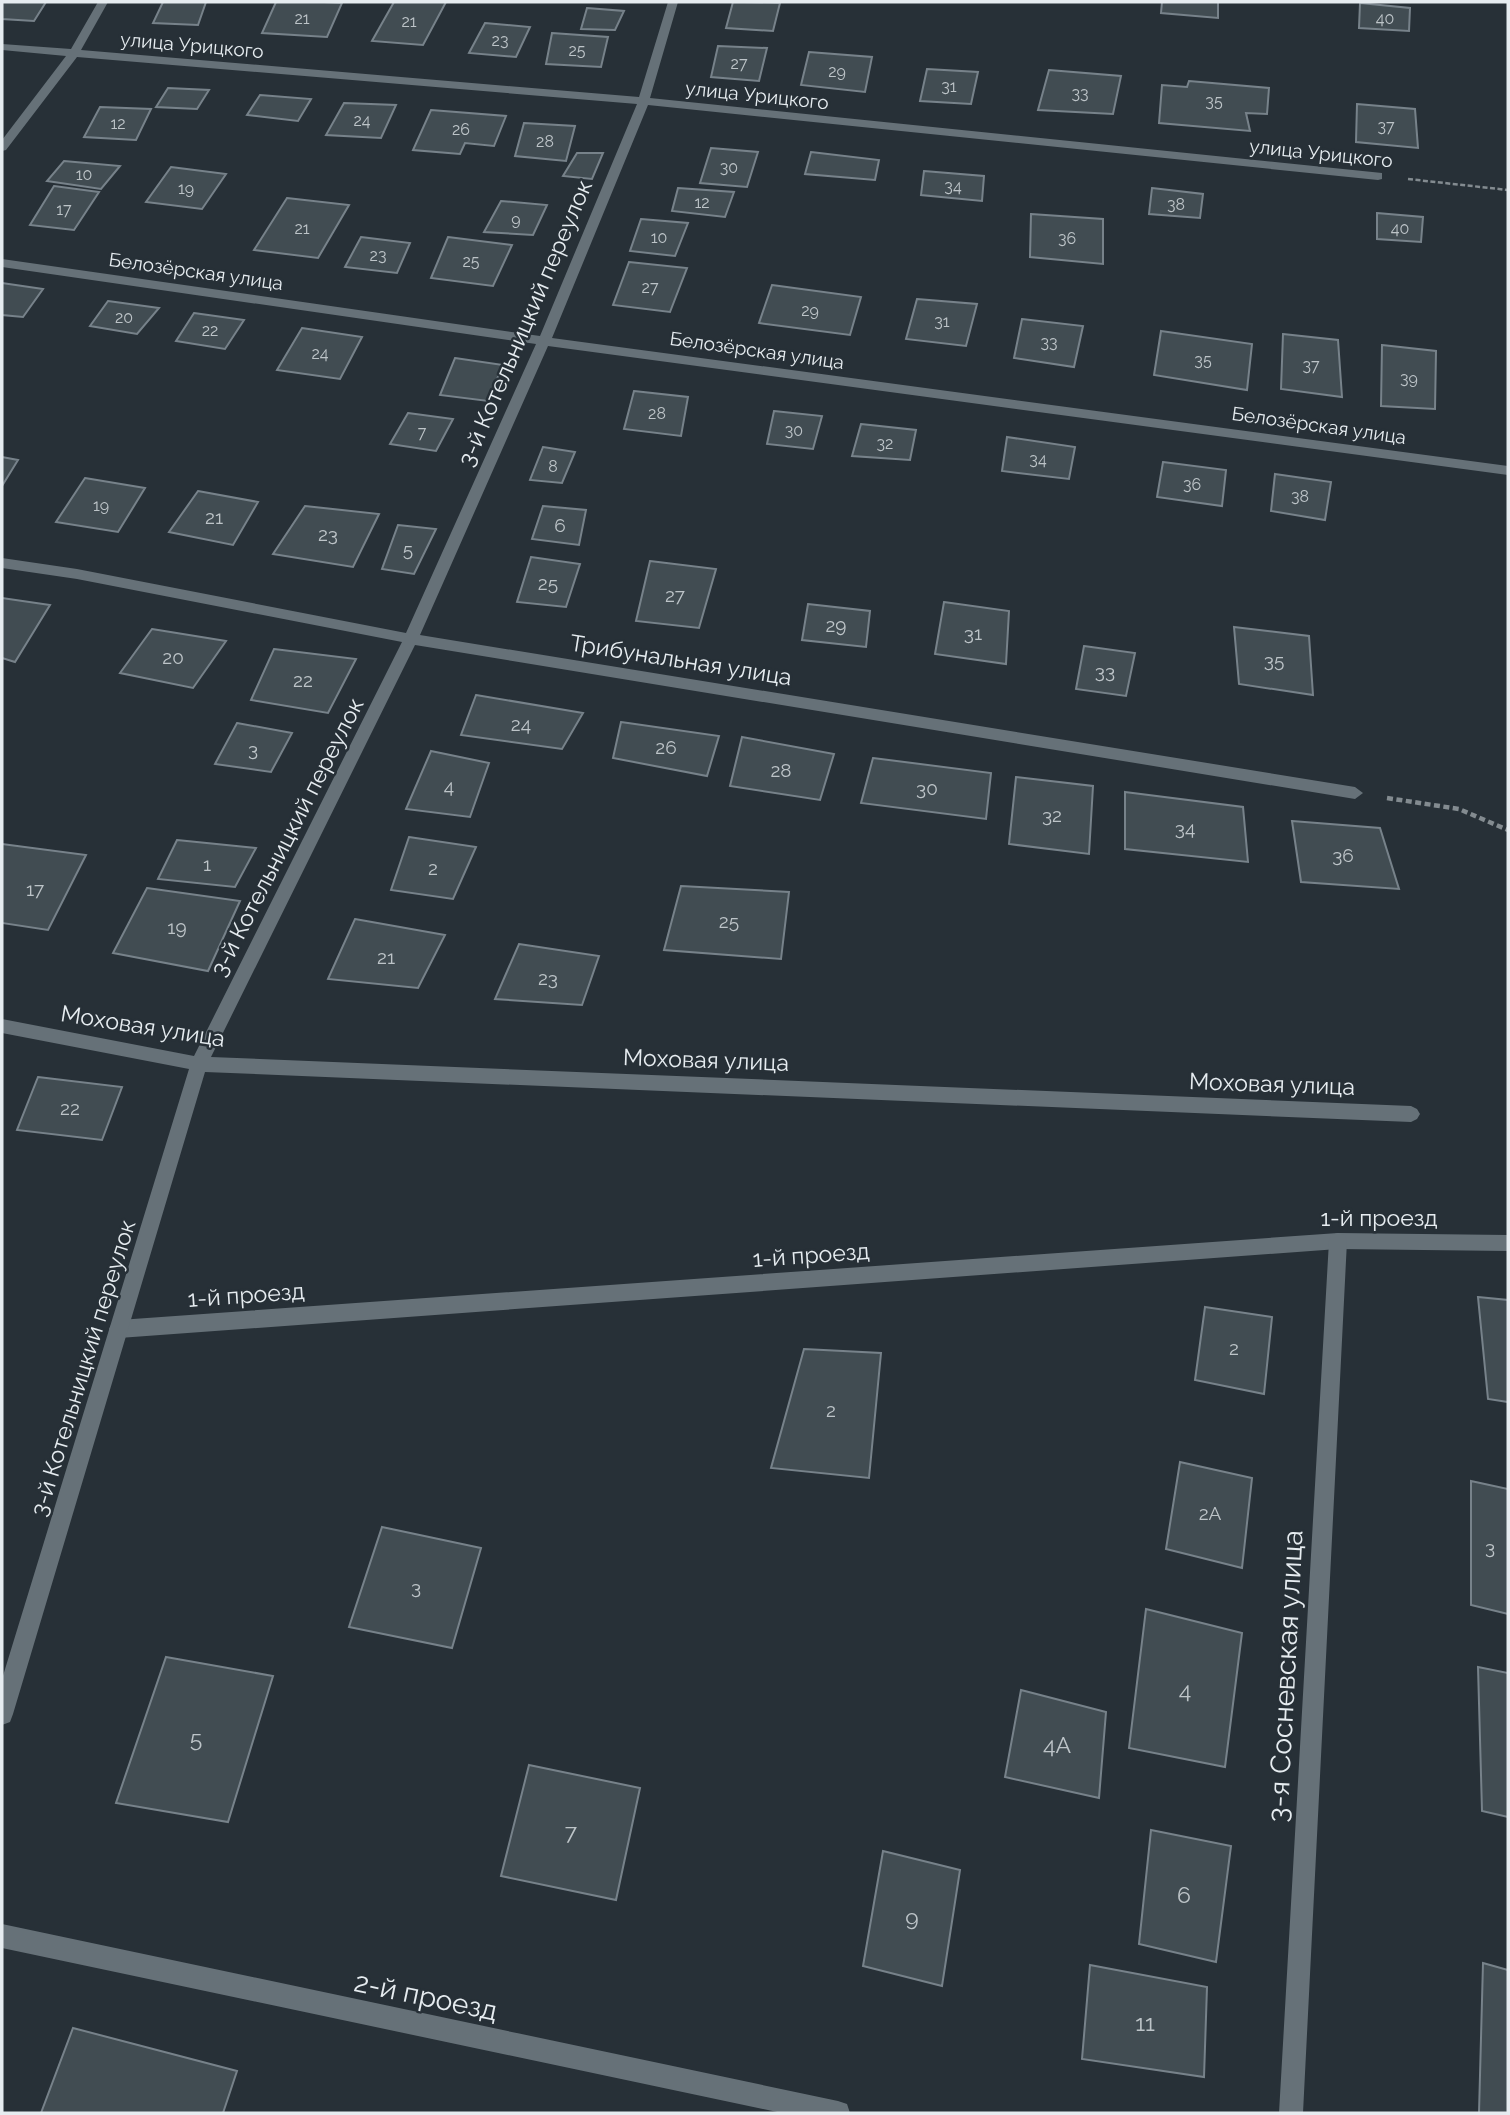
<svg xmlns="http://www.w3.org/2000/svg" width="1510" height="2115" font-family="Raleway,sans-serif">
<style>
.building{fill:#414c52;stroke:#77828a;stroke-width:2}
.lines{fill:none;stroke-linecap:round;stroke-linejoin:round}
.path-far1{stroke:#838b90;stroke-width:2.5;stroke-dasharray:5 2.5;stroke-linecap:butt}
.path{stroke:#838b90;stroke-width:4.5;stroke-dasharray:6 3.5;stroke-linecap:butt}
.lane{fill:#667178;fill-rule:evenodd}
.street{fill:#667178;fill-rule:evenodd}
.labels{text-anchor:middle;stroke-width:5;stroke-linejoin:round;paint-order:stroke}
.far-number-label{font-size:16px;fill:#bdc4c8}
.far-street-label{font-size:19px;fill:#e6ecf0;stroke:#273037}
.number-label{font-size:19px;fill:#bdc4c8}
.street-label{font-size:23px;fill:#e6ecf0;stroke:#273037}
.near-number-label{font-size:23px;fill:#bdc4c8}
.near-street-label{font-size:28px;fill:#e6ecf0;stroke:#273037}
</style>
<rect width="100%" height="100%" fill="#273037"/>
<!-- building -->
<path class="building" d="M2,2h44l-12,19 -32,-2z
M163,2h43l-8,23 -45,-2z
M276,2h48l18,1 -15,34 -65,-4z
M394,2h52l-23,43 -51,-4z
M733,2l47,1 -7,28 -47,-3z
M1162,2h56v16l-57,-5z
M1360,3l50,5 -1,23 -50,-3z
M587,8l37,3 -9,19 -34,-1z
M485,23l45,4 -14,30 -47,-4z
M552,33l56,4 -7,30 -55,-3z
M718,46l49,2 -8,33 -48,-4z
M809,52l63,5 -7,35 -64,-7z
M927,69l51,3 -7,32 -51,-3z
M1049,70l72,6 -8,38 -75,-4z
M1189,81l80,7 -2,26 -21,-1 4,18 -91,-8 3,-38 25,2z
M168,88l41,2 -12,19 -41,-2z
M260,95l51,4 -13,22 -51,-6z
M344,103l52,2 -15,33 -55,-3z
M1357,104l58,5 3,39 -62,-6z
M100,107l51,2 -15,31 -52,-3z
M431,110l75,6 -12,30 -29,-3 -5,11 -47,-4z
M524,123l51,3 -9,35 -51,-5z
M711,148l47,4 -11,35 -47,-4z
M811,152l68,8 -4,20 -70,-6z
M577,153h26l-11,26 -29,-3z
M64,161l56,5 -19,23 -54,-8z
M171,167l55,7 -24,35 -56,-7z
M924,171l60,5 -2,25 -61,-6z
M54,186l45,6 -25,38 -44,-5z
M678,188l56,4 -9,25 -53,-6z
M1152,188l51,6 -3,24 -51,-4z
M287,198l62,7 -31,53 -64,-8z
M501,201l46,4 -14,30 -49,-3z
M1377,213l46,4 -2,25 -44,-3z
M1031,214l72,5v45l-73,-7z
M641,219l47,4 -13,33 -45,-5z
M361,237l49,6 -13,30 -52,-6z
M448,237l64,8 -19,41 -62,-8z
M629,262l58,6 -17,44 -57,-7z
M2,283l41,6 -20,28 -21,-2z
M772,285l89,12 -11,38 -91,-12z
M917,299l60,5 -11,42 -60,-7z
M108,301l51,7 -22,26 -47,-8z
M194,313l50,7 -19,29 -49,-8z
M1022,319l61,7 -9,41 -60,-9z
M302,328l60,9 -22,42 -63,-9z
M1161,331l91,13 -5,46 -93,-15z
M1283,334l55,6 4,57 -61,-8z
M1382,345l54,6 -1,58 -54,-3z
M455,358l48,7 -15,36 -48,-6z
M634,391l54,6 -7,39 -57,-7z
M774,411l48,5 -9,33 -46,-5z
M408,413l45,6 -17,32 -46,-7z
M861,424l55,6 -6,30 -58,-4z
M1007,437l68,10 -6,32 -67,-8z
M543,447l32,5 -13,31 -32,-3z
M2,457l16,3 -16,26z
M1163,462l63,8 -4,36 -65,-9z
M1275,474l56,8 -6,38 -54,-9z
M85,478l60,10 -27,44 -62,-10z
M198,491l60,11 -25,43 -64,-13z
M305,506l74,8 -26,53 -80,-13z
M543,506l43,4 -7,35 -47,-6z
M398,525l38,4 -22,45 -32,-5z
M531,557l49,7 -14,43 -49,-5z
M650,561l66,8 -17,59 -63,-7z
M2,598l48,7 -35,57 -13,-4z
M944,602l65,9 -3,53 -71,-10z
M808,604l62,7 -4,36 -64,-7z
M1234,627l75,9 4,59 -74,-11z
M152,629l74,12 -33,47 -73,-15z
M1084,646l51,7 -9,43 -50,-7z
M274,649l82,10 -28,54 -77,-13z
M476,695l107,18 -21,36 -101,-14z
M621,722l98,14 -12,40 -94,-18z
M237,723l55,10 -21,39 -56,-8z
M742,737l92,17 -14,46 -90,-14z
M431,751l58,12 -19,54 -64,-8z
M873,758l118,15 -5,46 -125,-16z
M1016,777l77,9 -4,68 -80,-10z
M1125,792l118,15 5,55 -123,-13z
M1292,821l88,7 19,61 -98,-7z
M409,837l67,10 -23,52 -62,-9z
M177,840l79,8 -21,39 -77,-8z
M2,844l84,11 -38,75 -46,-7z
M681,886l108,6 -8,67 -117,-9z
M147,888l93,13 -32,70 -95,-18z
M355,919l90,16 -27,53 -90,-9z
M519,944l80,12 -17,49 -87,-6z
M38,1077l84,10 -20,53 -85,-10z
M1478,1297l30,3v102l-20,-3z
M1205,1307l67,10 -8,77 -69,-14z
M804,1349l77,4 -12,125 -98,-10z
M1180,1462l72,16 -10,90 -76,-19z
M1471,1481l37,8v125l-37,-9z
M382,1527l99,21 -29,100 -103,-21z
M1146,1609l96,24 -17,134 -96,-19z
M166,1657l107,19 -45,146 -112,-19z
M1478,1667l30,6v144l-26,-6z
M1021,1690l85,22 -7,86 -94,-21z
M529,1765l111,23 -24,112 -115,-24z
M1151,1830l80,16 -15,116 -77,-18z
M883,1851l77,19 -18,116 -79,-20z
M1483,1963l25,7v143h-29z
M1090,1965l117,22 -3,90 -122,-18z
M73,2028l164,43 -14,42h-182z"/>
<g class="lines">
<!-- path-far1 -->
<path class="path-far1" d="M1408,179l100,11"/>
<!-- path -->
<path class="path" d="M1387,798l72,11 49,21"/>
<!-- lane -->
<path class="lane" d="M1338,1233l170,2v16l-170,-2 -1219,89 -7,-3 -3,-6 3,-6 7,-3z"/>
<!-- street -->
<path class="street" d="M98,2h10l-27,48 558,47 29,-95h10l-28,96 732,75v6l-4,1 -730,-75 -96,233 956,128v9l-960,-129 -128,289 935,152 8,6 -8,6 -940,-154 -204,412 1200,49 6,3 3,5 -3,5 -6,3 -1206,-50 -192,642 -3,8 -8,3v-46l187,-610 -187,-36v-14l192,37 208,-414 -325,-63 -75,-11v-10l75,11 329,64 130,-289 -534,-77v-8l538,77 97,-232 -560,-47 -71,93 -4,1v-11l64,-84 -64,-6v-6l69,5z
M1338,1233l7,2 2,6 -44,872h-24l50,-872 2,-6z
M2,1924l836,177 9,3 3,9h-68l-780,-165z"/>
</g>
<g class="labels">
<!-- far-number labels -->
<g class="far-number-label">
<text x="302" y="24">21</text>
<text x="1385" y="24">40</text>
<text x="409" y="27">21</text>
<text x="500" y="46">23</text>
<text x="577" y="56">25</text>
<text x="739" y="69">27</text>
<text x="837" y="77">29</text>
<text x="949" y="92">31</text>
<text x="1080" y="99">33</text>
<text x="1214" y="107">35</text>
<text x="362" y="126">24</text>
<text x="118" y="129">12</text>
<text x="1386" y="132">37</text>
<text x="461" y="135">26</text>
<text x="545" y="147">28</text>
<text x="729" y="173">30</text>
<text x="84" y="180">10</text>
<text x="953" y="192">34</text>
<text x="186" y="194">19</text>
<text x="702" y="208">12</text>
<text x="1176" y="210">38</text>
<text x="64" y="215">17</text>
<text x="516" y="225">9</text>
<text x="302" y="234">21</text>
<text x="1400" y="234">40</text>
<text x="659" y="243">10</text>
<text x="1067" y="244">36</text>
<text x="378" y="261">23</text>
<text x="471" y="267">25</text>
<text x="650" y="293">27</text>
<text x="810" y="316">29</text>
<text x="124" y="323">20</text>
<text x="942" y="327">31</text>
<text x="210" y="336">22</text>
<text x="1049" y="348">33</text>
<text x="320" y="359">24</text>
<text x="1203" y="366">35</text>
<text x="1311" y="371">37</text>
<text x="1409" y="384">39</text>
<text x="657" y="419">28</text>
<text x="794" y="436">30</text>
<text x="422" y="438">7</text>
<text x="885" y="449">32</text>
<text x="1038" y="465">34</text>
<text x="553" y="472">8</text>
<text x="1192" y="490">36</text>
<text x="1300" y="502">38</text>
<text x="101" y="511">19</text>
</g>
<!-- far-street labels -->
<g class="far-street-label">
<text transform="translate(192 45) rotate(5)" y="7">улица Урицкого</text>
<text transform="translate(757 95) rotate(6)" y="7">улица Урицкого</text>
<text transform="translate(1321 153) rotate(6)" y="7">улица Урицкого</text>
<text transform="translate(196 271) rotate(8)" y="7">Белозёрская улица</text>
<text transform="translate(757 350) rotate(8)" y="7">Белозёрская улица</text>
<text transform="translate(1319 425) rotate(8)" y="7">Белозёрская улица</text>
</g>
<!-- number labels -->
<g class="number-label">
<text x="214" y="524">21</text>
<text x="560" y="532">6</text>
<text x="328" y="541">23</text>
<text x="408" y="556">5</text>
<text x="548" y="590">25</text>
<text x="675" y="602">27</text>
<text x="836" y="632">29</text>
<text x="973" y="640">31</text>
<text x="173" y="664">20</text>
<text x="1274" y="667">35</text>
<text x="1105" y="678">33</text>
<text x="303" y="687">22</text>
<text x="521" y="731">24</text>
<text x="666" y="754">26</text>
<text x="253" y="756">3</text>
<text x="781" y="777">28</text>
<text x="449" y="793">4</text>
<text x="927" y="795">30</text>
<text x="1052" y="822">32</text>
<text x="1185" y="835">34</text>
<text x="1343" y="862">36</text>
<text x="207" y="871">1</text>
<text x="433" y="875">2</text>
<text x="35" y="896">17</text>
<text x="729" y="928">25</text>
<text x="177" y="934">19</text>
<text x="386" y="964">21</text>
<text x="548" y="985">23</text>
<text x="70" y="1115">22</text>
<text x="1234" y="1355">2</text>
<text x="831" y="1417">2</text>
<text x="1210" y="1520">2А</text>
<text x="1490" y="1554">3</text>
<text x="416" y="1594">3</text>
</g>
<!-- street labels -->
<g class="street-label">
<text transform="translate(525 323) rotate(-67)" y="8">3-й Котельницкий переулок</text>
<text transform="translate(681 660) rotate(9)" y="8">Трибунальная улица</text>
<text transform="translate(287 837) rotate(-63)" y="8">3-й Котельницкий переулок</text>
<text transform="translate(143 1026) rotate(9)" y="8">Моховая улица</text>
<text transform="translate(706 1060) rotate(2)" y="8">Моховая улица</text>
<text transform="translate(1272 1084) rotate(2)" y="8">Моховая улица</text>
<text x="1379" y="1226">1-й проезд</text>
<text transform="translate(811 1255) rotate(-4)" y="8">1-й проезд</text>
<text transform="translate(246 1295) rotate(-4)" y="8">1-й проезд</text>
<text transform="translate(83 1368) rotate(-73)" y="8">3-й Котельницкий переулок</text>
</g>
<!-- near-number labels -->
<g class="near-number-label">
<text x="1185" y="1698">4</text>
<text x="196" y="1747">5</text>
<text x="1057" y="1753">4А</text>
<text x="571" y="1840">7</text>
<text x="1184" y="1903">6</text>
<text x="912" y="1926">9</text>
<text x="1145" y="2031">11</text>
</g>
<!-- near-street labels -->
<g class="near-street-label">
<text transform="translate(1285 1676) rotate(-87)" y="10">3-я Сосневская улица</text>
<text transform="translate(426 1996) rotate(12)" y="10">2-й проезд</text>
</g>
</g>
<!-- border -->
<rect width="1510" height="2115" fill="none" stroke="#e6ecf0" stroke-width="7"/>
</svg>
